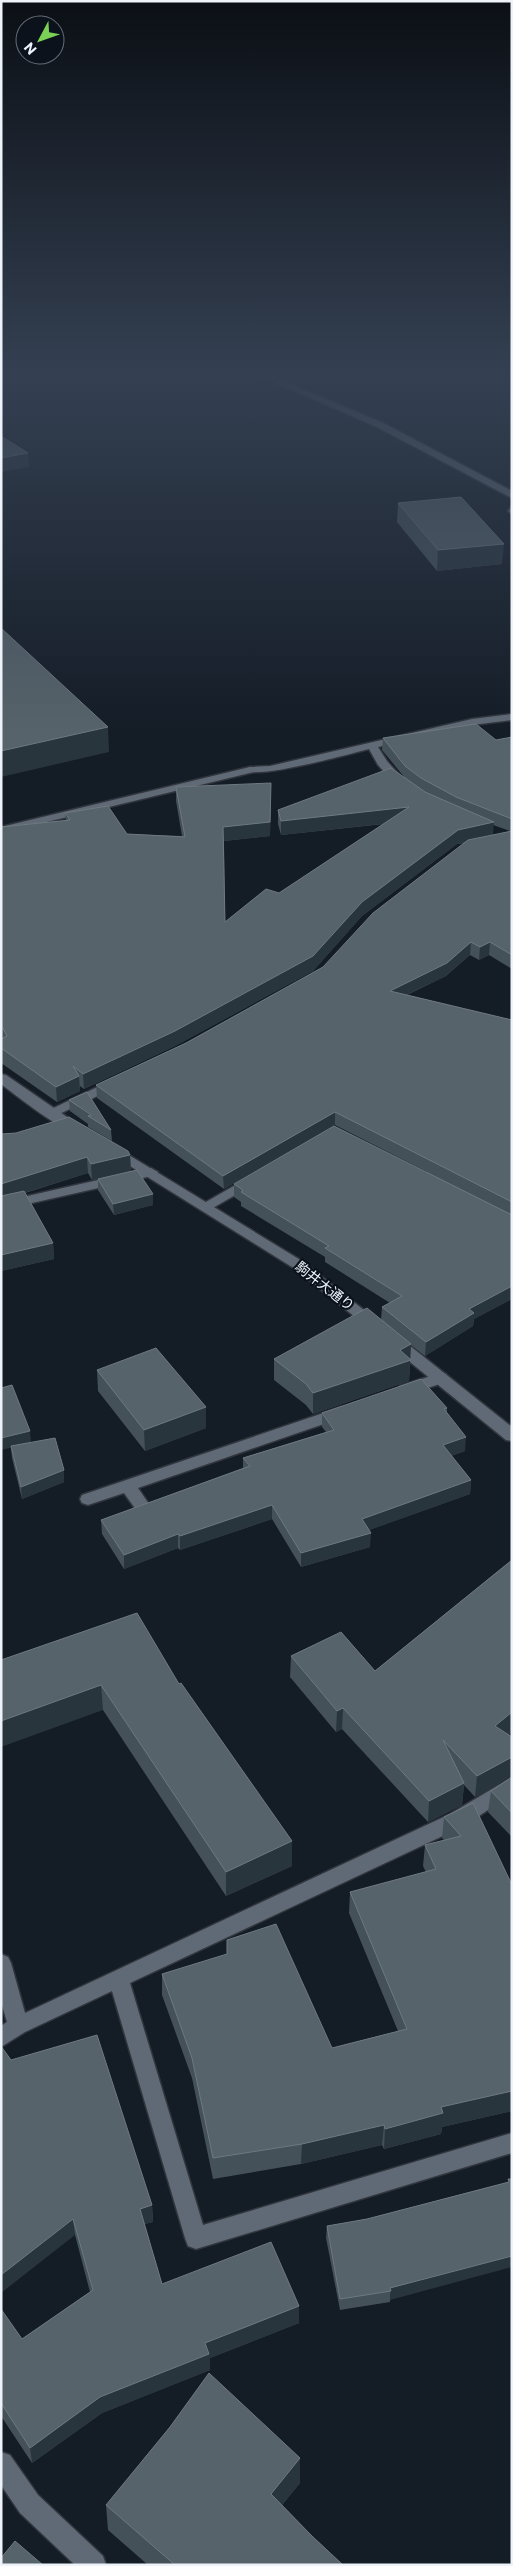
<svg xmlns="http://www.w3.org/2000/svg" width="513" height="2566" font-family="Commissioner,'Noto Sans JP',sans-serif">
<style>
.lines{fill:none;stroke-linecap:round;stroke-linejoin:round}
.service-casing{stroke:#31353d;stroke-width:3}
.minor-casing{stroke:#31353d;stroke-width:3}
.tertiary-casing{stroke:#31353d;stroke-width:3}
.service{fill:#606a76;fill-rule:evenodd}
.minor{fill:#606a76;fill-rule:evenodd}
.tertiary{fill:#606a76;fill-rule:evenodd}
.wall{fill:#445159;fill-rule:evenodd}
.shaded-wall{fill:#29353d}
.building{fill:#56636a;stroke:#6e7981}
.labels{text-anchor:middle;stroke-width:4.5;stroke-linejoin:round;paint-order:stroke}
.street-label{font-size:14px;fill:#eef3fa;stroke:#0b121c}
</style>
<rect width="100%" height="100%" fill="#141c26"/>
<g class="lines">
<!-- service casing -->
<g class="service-casing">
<path id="service" d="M251,1176l7,4 -2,3 -45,26 -5,1 -7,-4z
M440,1373l6,1 2,4 -2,4 -40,13 -6,-1 -2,-4 2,-4z
M341,1407l6,1 2,4 -2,4 -209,72 13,19 -2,4h-12l-13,-18 -36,12 -6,-2 -2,-4 2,-4z"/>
</g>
<!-- minor casing -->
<g class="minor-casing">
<path id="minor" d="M258,375h10l115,48 129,68v7l-135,-71z
M512,506v8l-4,-3z
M512,714v6l-40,5 -94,22 9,14 20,23 -6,3 -4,-1 -19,-21 -9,-16c-19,5 -114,31 -124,21l5,-3 20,-1 202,-47z
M114,1079l5,1 2,3 -2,3 -64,30 -5,1 -7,-4z
M151,1168l7,4 -2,3 -155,35v-8z
M512,1777v17l-48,32 -334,157 73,242 309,-92v20l-316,96 -8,-3 -3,-8 -73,-247 -87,41 -24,15v-21l6,-4 -6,-20v-48l7,3 3,6 14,50 425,-199z
M1,2452l9,3 28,40 65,61 3,9h-31l-55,-52 -19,-28z"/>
</g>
<!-- tertiary casing -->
<g class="tertiary-casing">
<path id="tertiary" d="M250,767l4,1v4l-253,61v-6z
M1,1074l5,1 80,55 -2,3c-17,4 -67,-37 -83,-49z
M114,1146l188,115 77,61 3,3 -3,3h-10l-77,-61 -183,-114 -2,-3z
M394,1336l5,1 113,90v14l-6,-1 -117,-95 -3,-4z"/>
</g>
<!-- service -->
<use href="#service" class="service"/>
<!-- minor -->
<use href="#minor" class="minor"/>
<!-- tertiary -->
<use href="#tertiary" class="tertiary"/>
</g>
<!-- wall -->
<path class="wall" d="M398,503l104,61 -65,7 -40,-49z
M512,737v232l-23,-14 -10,5 -9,-5 -24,21 -39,19 105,25v279l-38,20 -1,7 -48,30 -14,-11 -2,36 -96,33 -7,-9 -32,-25v-21l107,-39 1,-13 8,-4 -65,-41v-5l-84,-51v-4l-7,-5v-13l193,-12 -92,-47 -111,64 -127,-91 -1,-13 90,-42 137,-76 142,-124 -8,1 -95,72 -49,55 -138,75 -91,43 -4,-3v5l-23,11 -56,-39v-24h1l-1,-1v-211l65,-6 -1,-8 62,21 55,2 -6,-35v-14l95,10 -1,39 -46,5 1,81 54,-29 105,-69 -103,11 -3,-11v-14l127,-32 -23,-28 1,-12 113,2zM493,825l17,6 -17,4z
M69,1100l42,30 1,11 -24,-14v-3l-18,-13z
M1,1134l129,21 1,16 -39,9 -4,-7 -63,20 28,50 1,16 -53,12z
M98,1179l55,15v11l-39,10 -16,-25z
M97,1370l109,58 -61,23 -47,-60z
M447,1408v5l18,38 -14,5 20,24 -1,14 -101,36 1,17 -69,20 -29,-48 -92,31 -2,-2 -54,21 -22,-35 -1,-14 142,-52v-10l83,-26 -4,-5v-14z
M31,1442l33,40 -42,17 -10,-41 -1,-10z
M512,1560v171l-4,4 4,2v100l-24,-25 3,-21 20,-14 -36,20 -11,-12 -2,20 -34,17 -86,-93 -6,3 -46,-55 1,-21 84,15z
M1,1660l178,24 113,182 -66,30 -123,-186z
M444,1817l68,68v226l-70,16 -1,7 -57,15 -2,-4 -81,19 -88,15 -21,-101 -30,-83v-21l170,74 66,-17 -49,-118 1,-21 76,-20 -3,-6 2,-21 19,-5 -2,-2z
M11,2060l141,145 1,17 -9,2 18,60 137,22v17l-89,35v12l-108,43 -70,50 -31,-47v-107l21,30 68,-47 -15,-57z
M508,2179h4l-122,121v2l-50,8 -14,-72 1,-12 40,-7 141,-37z
M300,2458v25l-18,22 30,31 31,29h-195l-40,-35 -2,-25z"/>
<!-- shaded-wall -->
<path class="shaded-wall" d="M28,453l1,14 -28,5v-14z
M504,544l-2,20 -65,7 1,-21z
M108,727l1,25 -108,25v-26z
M271,783l-1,53 -46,5 -1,-14z
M409,807v14l-128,14v-14z
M494,822l-1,14 -36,8 -95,72 -49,55 -138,75 -91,43 -1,-15 279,-172 96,-72z
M471,942l-1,13 -24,21 -57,27 1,-12z
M490,942l-1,13 -10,5 1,-13z
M79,1076l1,15 -23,11 -1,-15z
M335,1112v13l-111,64 -1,-13z
M130,1155l1,16 -39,9 -1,-16z
M87,1157l1,16 -87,27v-16z
M153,1194v11l-39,10 -1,-11z
M53,1243l1,16 -53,12v-16z
M512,1286v13l-38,20 -1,7 -48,30 1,-14 43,-33z
M411,1344l-2,37 -96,33v-21l87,-43z
M206,1407v21l-61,23 -1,-21z
M30,1431l1,12 -30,7v-12z
M466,1437l-1,14 -23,8 1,-14z
M64,1470v12l-42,17 -1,-12z
M471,1480l-1,14 -109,39 1,-14z
M272,1505v14l-92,31v-14z
M371,1533l-1,14 -69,20v-14z
M178,1534v14l-54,21v-14z
M101,1685l2,25 -102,37v-26z
M343,1708l-1,21 -6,3 1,-21z
M512,1712v19l-19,16 2,-21z
M512,1757v20l-37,20 2,-21z
M464,1783l-2,22 -34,17 1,-21z
M292,1841v25l-66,30v-24z
M512,2091v20l-70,16 -1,7 -57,15 1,-20 56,-22z
M384,2125l-2,20 -81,19 1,-20z
M152,2205l1,17 -12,3 -1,-16z
M73,2219l2,16 -74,58v-18z
M512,2256v11l-122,33v-12z
M299,2306v17l-89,35v12l-108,43 -70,50 -2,-15 70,-51 105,-54z
M300,2458v25l-29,35v-24z"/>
<!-- building -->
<path class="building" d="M1,436l27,17 -27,5z
M461,497l43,47 -66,6 -40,-47z
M1,628l107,99 -107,24z
M476,724l20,16 16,-3v82l-56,-22 -35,-19 -16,-12 -22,-28z
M391,768l34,24 69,30 -36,8 -96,72 -49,54 -138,75 -92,43 -10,-8 6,10 -23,11 -55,-39v-9l6,-3 -6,-11v-198l69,-7 -5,-7 43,-7 19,28 58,3 -9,-50 95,-4 -1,39 -47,5 2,95 41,-33 13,4 130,-86 -128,14 -3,-11z
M512,831v124l-22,-13 -10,5 -9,-5 -24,21 -57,28 122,29v182l-177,-90 -112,64 -127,-91 90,-42 137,-76 50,-54 95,-73z
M87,1092l24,38 -23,-14 3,-1 -22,-15z
M69,1117l59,34 2,4 -39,9 -4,-7 -86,27v-50l15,-1z
M334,1126l178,89v71l-43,23 5,4 -48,29 -44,-35 20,-11 -77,-48 4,-2 -88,-54 2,-2 -9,-6z
M137,1170l16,24 -40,10 -15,-25z
M24,1191l29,52 -52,12v-59z
M367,1308l44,36 -11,6 11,10 -98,33 -7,-9 -32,-25z
M156,1348l50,59 -62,23 -47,-60z
M421,1379l26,29 -3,1 22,28 -23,8 28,35 -109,39 9,14 -70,20 -29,-48 -92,31 -2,-2 -54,21 -23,-35 149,-54 -7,-8 91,-28 -12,-17z
M12,1385l18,46 -29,7v-50z
M55,1438l9,32 -43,17 -10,-41z
M512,1560v152l-17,14 17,11v20l-35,19 -34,-36 21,43 -35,18 -86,-93 -6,3 -46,-55 50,-24 34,39z
M137,1613l42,71 2,-1 111,158 -66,31 -125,-187 -100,36v-61z
M512,1777v36l-21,-22z
M473,1803l39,82v206l-71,16 2,6 -58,16 -1,-4 -82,19 -89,14 -21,-100 -30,-84 65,-20v-14l49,-16 56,124 75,-19 -57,-137 86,-23 -11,-24 36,-9 -17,-19z
M97,2035l55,170 -12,4 22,75 109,-42 28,64 -94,37 4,11 -109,43 -70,51 -29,-45v-94l21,30 71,-49 -20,-71 -72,56v-229l10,14z
M508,2179h4v77l-122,32 1,3 -51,8 -13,-73 40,-7 142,-37z
M209,2373l91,85 -29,36 41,42 31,29h-168l-69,-60 64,-78z
M15,2541l28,24h-42v-7z"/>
<!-- sky -->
<linearGradient id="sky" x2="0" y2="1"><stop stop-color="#0b0f15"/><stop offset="0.51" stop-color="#344052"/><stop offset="1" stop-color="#344052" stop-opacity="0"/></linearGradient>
<rect width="513" height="734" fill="url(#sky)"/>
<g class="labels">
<!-- street labels -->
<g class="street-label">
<text transform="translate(325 1286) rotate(38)" y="5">駒井大通り</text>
</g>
</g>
<!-- border -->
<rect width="513" height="2566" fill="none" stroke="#eef3fa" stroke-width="5"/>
<!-- north arrow -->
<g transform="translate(40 40) rotate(229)"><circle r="24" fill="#0b121c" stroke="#666c75"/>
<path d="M0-4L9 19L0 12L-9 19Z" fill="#7bd156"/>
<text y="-8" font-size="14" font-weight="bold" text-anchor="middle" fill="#eef3fa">N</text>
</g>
</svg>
